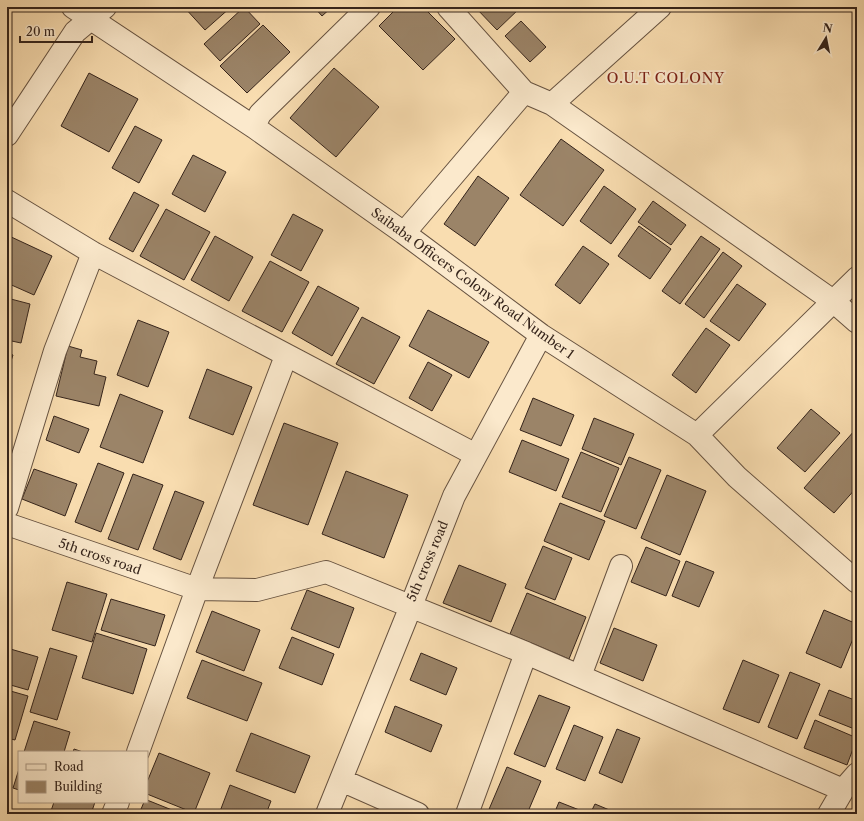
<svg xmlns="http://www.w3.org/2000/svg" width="864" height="821" font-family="'Libre Caslon Text',serif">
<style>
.building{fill:#9b8468;stroke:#35241b}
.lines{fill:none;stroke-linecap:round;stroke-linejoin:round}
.minor-casing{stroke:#665240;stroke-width:24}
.minor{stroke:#fbe9cc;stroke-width:22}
.labels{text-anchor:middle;stroke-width:4;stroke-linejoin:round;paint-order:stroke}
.street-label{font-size:13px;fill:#35241b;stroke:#fbe9cc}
.neighbourhood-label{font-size:14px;letter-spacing:1px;fill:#7a1f14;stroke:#fbe9cc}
</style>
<rect width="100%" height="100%" fill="#f9ddb0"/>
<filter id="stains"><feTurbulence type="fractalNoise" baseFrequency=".005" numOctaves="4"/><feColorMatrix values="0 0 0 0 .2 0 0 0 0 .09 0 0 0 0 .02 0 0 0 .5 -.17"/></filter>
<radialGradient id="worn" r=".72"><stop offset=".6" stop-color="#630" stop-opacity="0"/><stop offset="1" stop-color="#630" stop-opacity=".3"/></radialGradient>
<!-- building -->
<path class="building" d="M184,7h47l-26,23z
M244,7l16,17 -40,37 -16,-17z
M314,7h18l-10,9z
M398,7h25l32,32 -32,31 -44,-44z
M475,7h46l-24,23z
M521,21l25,26 -16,15 -25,-26z
M263,25l27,27 -43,41 -27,-27z
M334,68l45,39 -43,50 -46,-39z
M89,73l49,26 -29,53 -48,-26z
M135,126l27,14 -23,43 -27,-15z
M561,139l43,31 -41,56 -43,-31z
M193,155l33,17 -21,40 -33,-18z
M478,176l31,22 -34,48 -31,-22z
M604,186l32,23 -25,35 -31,-23z
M134,192l25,13 -26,47 -24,-13z
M653,201l33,24 -15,20 -33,-23z
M166,209l44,23 -26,48 -44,-24z
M293,214l30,16 -22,41 -30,-16z
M639,226l32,23 -21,30 -32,-23z
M7,235l45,21 -18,39 -27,-12z
M215,236l38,21 -24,44 -38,-21z
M701,236l19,13 -40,55 -18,-13z
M583,246l26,18 -29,40 -25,-19z
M723,252l19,14 -38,52 -19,-14z
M270,261l39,21 -27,50 -40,-21z
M737,284l29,20 -27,37 -29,-20z
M318,286l41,22 -27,48 -40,-23z
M7,298l23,6 -9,39 -14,-3z
M428,310l61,32 -20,36 -60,-32z
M362,317l38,20 -26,47 -38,-20z
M138,320l31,12 -21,55 -31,-12z
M706,328l24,17 -34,48 -24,-18z
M68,346l14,4 -2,7 17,4 -3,13 12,3 -7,29 -43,-10z
M7,353l6,2 -6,18z
M428,362l24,13 -20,36 -23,-13z
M207,369l45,18 -19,48 -44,-17z
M120,394l43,17 -20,52 -43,-16z
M533,398l41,17 -13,31 -41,-16z
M811,409l29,24 -35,39 -28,-24z
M54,416l35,13 -10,24 -33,-13z
M594,418l40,16 -13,31 -39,-16z
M284,423l54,20 -30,82 -55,-20z
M855,430l2,1v56l-23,26 -30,-25z
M522,440l47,19 -13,32 -47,-19z
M581,452l38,16 -18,44 -39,-15z
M629,457l32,13 -25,59 -32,-13z
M98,463l26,10 -23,59 -26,-10z
M34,469l43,15 -12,32 -43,-17z
M346,471l62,24 -24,63 -62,-24z
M133,474l30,11 -25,65 -30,-11z
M667,475l39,16 -26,64 -39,-17z
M175,491l29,11 -23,58 -28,-11z
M560,503l45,18 -16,39 -45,-19z
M543,546l29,12 -17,42 -30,-12z
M646,547l34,14 -14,35 -35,-14z
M686,561l28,11 -15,35 -27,-11z
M459,565l47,19 -15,38 -48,-19z
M67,582l40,12 -15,48 -40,-12z
M307,590l47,18 -15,40 -48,-19z
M527,593l59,24 -17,42 -59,-25z
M111,599l54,16 -10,31 -54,-16z
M824,610l33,14v5l-16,39 -35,-15z
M212,611l48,19 -16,41 -48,-19z
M614,628l43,17 -14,36 -43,-18z
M96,633l51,16 -14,45 -51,-16z
M292,637l42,17 -12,31 -43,-17z
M7,648l31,9 -10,33 -21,-6z
M50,648l27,8 -20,64 -27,-8z
M421,653l36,15 -11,27 -36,-15z
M202,660l60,23 -15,38 -60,-23z
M743,660l36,15 -20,48 -36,-14z
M790,672l30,12 -23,55 -29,-12z
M7,690l21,6 -13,44 -8,-2z
M829,690l28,11v29l-38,-15z
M539,695l31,12 -25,60 -31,-13z
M395,706l47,19 -11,27 -46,-20z
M815,720l42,18 -10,27 -43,-17z
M34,721l36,11 -6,20h-40z
M574,725l29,12 -18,44 -29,-12z
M617,729l23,9 -18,45 -23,-10z
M251,733l59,23 -15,37 -59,-22z
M74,749l9,3h-10z
M159,753l51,20 -16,40 -47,-19v-12z
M507,767l34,14 -14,33h-40z
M19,769v21l-6,-2z
M230,785l41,16 -5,13h-47z
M147,800l35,14h-43l5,-12z
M54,802h41l-4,12h-41z
M559,802l28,11 -1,1h-32z
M595,804l24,10h-29z
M8,810l13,4h-14z"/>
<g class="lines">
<!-- minor casing -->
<g class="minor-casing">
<path id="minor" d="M73,7l181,120 150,106 137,102 156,100 40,42 120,105
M448,7l76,85 28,12 281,197 24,21
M552,104l108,-97
M254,127l6,-13 109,-107
M7,135l68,-103 30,-25
M7,201l86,52 383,202
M404,233l120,-141
M697,435l160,-157
M7,508l48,-157 38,-98
M7,524l190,65 60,1 69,-18 200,81 -59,161
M526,653l317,137
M580,676l41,-110
M138,752l59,-163 89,-233
M341,780l77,34
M113,814l5,-12
M327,814l84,-208 43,-110 87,-161
M829,814l14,-24 14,-16"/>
</g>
<!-- minor -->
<use href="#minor" class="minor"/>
</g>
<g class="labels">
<!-- street labels -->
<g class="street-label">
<text transform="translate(473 283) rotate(36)" y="5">Saibaba Officers Colony Road Number 1</text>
<text transform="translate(100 556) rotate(19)" y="5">5th cross road</text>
<text transform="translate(427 561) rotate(-67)" y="5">5th cross road</text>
</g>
<!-- neighbourhood labels -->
<g class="neighbourhood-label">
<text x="666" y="83">O.U.T COLONY</text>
</g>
</g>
<!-- margin -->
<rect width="864" height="821" fill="none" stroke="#f9ddb0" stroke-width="24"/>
<rect x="8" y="8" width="848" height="805" fill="none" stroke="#35241b" stroke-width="2"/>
<rect x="12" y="12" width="840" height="797" fill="none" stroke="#35241b"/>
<!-- legend -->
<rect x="18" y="751" width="130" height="52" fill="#fbe9cc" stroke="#ac9a85"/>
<rect x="26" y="764" width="20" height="6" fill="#fbe9cc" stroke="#ac9a85"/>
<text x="54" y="771" font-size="12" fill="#35241b">Road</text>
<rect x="26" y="781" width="20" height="12" fill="#9b8468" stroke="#ac9a85"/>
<text x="54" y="791" font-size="12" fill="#35241b">Building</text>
<!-- north arrow -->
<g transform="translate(826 38) rotate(10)" stroke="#fbe9cc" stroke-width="3" paint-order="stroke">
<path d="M0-3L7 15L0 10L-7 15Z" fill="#35241b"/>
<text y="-6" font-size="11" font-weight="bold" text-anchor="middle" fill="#35241b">N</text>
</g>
<!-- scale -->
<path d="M20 36v6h72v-6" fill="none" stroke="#35241b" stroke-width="2"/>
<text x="26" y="36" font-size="12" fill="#35241b" stroke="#fbe9cc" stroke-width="3" paint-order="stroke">20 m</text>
<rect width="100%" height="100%" filter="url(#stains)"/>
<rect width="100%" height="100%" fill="url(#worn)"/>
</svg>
